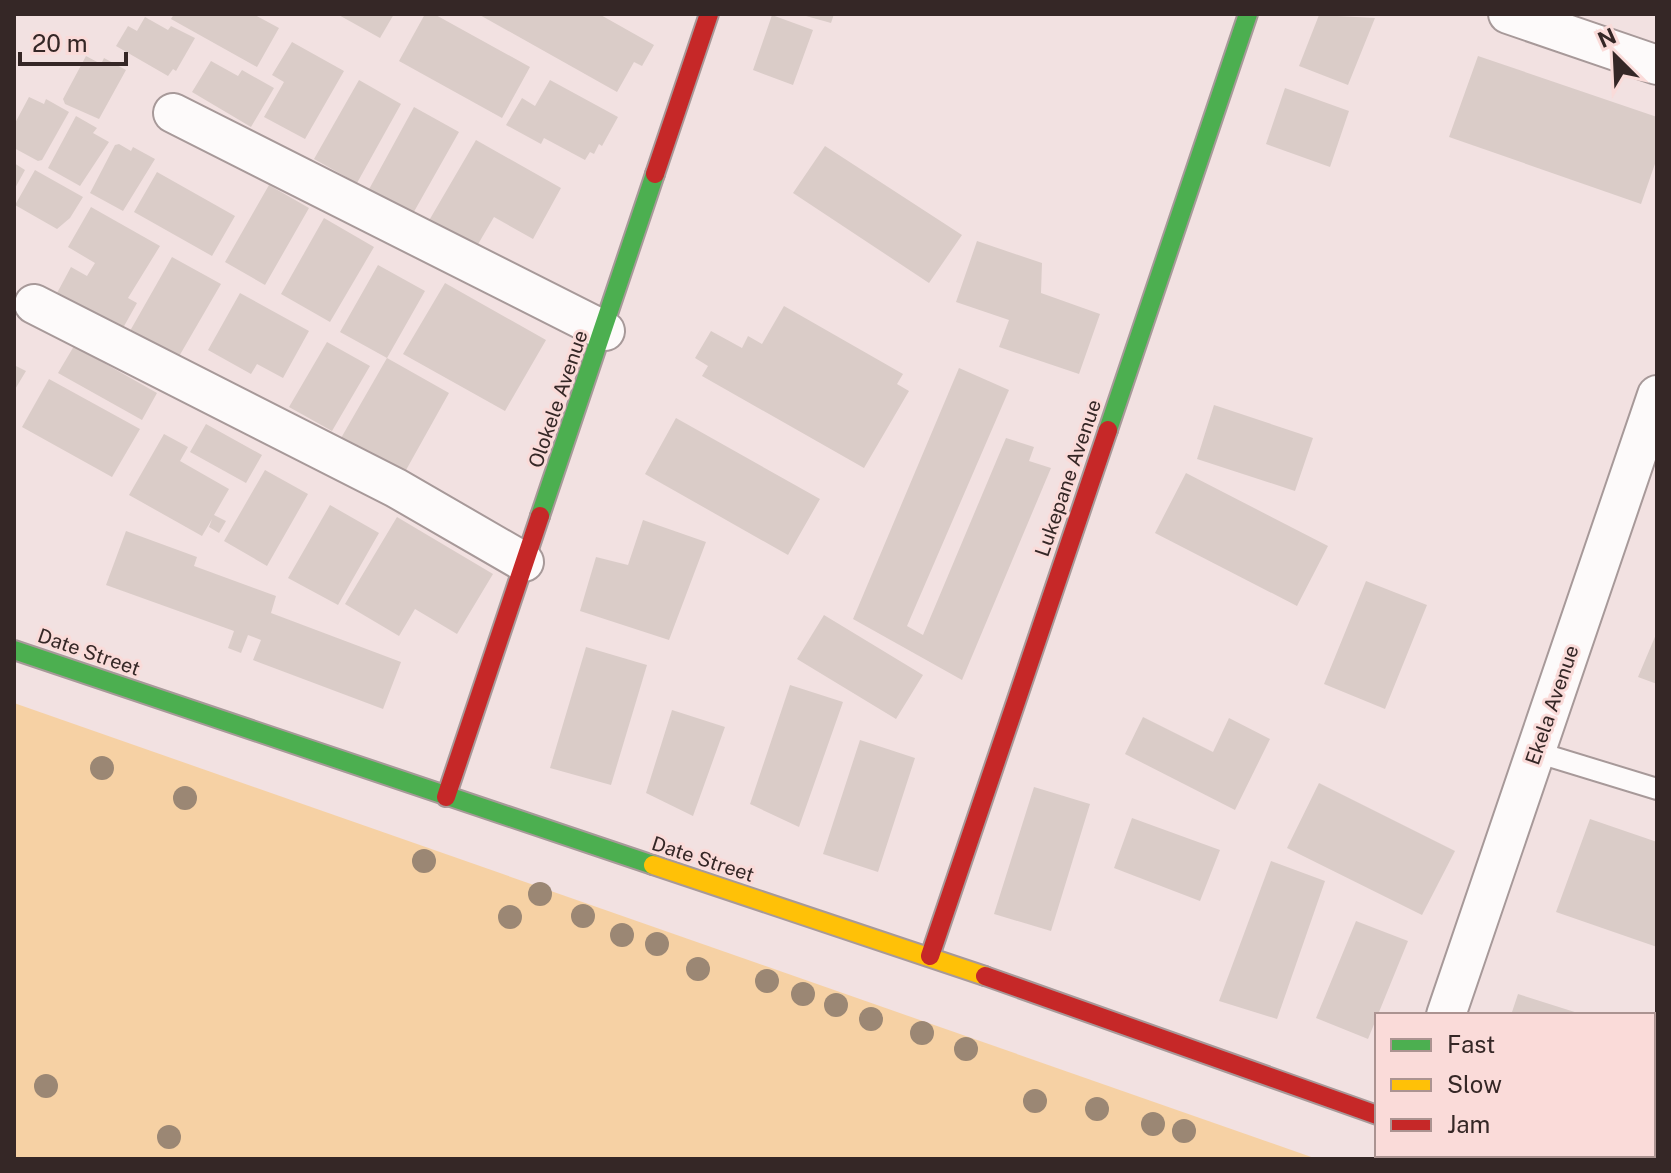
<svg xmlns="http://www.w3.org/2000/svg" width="1671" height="1173" font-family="'Public Sans',sans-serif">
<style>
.green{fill:#f6d1a4}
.building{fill:#daccc8}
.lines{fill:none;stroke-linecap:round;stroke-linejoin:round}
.lane-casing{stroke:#a79999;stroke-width:24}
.street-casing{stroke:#a79999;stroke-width:42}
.fast-casing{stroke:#a79999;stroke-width:22}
.slow-casing{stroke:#a79999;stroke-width:22}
.jam-casing{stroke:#a79999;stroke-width:22}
.lane{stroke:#fdfafa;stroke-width:20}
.street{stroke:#fdfafa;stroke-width:38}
.fast{stroke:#4caf50;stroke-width:18}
.slow{stroke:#ffc107;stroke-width:18}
.jam{stroke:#c62828;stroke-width:18}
.tree{fill:#9b8774}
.labels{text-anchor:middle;stroke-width:6;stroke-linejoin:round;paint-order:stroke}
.street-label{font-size:20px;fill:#352726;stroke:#fadbd9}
</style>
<rect width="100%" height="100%" fill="#f2e1e1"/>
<!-- green -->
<path class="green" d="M14,703l1303,456h-1303z"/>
<!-- building -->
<path class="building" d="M174,14h79l26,14 -22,39 -86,-48z
M337,14h57l-14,24z
M425,14h9l96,53 -28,51 -103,-57z
M478,14h121l55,31 -12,21 -8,-4 -17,30z
M799,14h35l-3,9z
M772,15l41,15 -20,55 -40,-15z
M1319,15l56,3 -27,67 -49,-19z
M145,17l23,13 3,-4 24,12 -19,33 -3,-2 -5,7 -52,-30 12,-20 9,5z
M292,42l52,29 -39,68 -41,-22 20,-35 -12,-7z
M86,56l15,8 3,-6 22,12 -27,49 -34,-15 -2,-5z
M1478,56l179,61v41l-16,46 -192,-67z
M211,61l27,15 4,-6 32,18 -23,39 -59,-35z
M359,80l42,24 -44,79 -43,-24z
M550,80l68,37 -16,29 -3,-2 -5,10 -4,-2 -5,8 -41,-22 -3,6 -35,-19 16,-27 13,8z
M1285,88l64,23 -19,56 -64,-23z
M29,97l15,7 2,-5 23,13 -27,48 -4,1 -24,-13v-23z
M414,107l45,25 -48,85 -44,-24z
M76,116l21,12 -4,5 16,9 -29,44 -32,-18z
M476,140l85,48 -28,51 -39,-22 -20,34 -47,-27z
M119,144l12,7 2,-4 22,12 -32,52 -33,-18 25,-48z
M825,146l137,89 -33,48 -136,-90z
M14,163l11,7 -11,20z
M35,170l48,27 -13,21 -13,11 -42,-24z
M157,172l78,44 -23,40 -78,-44z
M269,185l40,23 -44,77 -40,-23z
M91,207l69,39 -32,52 9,5 -14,25 -66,-35 14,-26 16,9 8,-13 -27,-16z
M324,218l50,29 -44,75 -49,-28z
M977,241l65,22 -1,30 59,21 -21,60 -80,-27 10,-27 -53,-18z
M172,257l49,27 -47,81 -48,-27z
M378,265l47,26 -38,67 -47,-26z
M445,283l101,57 -41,71 -102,-57z
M240,293l69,38 -26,47 -26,-14 -6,10 -43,-24z
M784,306l119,68 -6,10 12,7 -45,77 -162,-92 6,-10 -13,-8 16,-27 31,17 6,-12 14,8z
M327,342l43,24 -38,65 -43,-24z
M74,346l83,47 -15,27 -84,-47z
M387,358l62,35 -53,95 -63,-36z
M14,365l12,6 -12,20z
M959,368l50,22 -102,236 16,9 83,-197 28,9 -5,14 22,7 -89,212 -109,-61z
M49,379l91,50 -28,48 -90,-50z
M1214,405l99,33 -18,53 -98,-32z
M676,418l144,81 -32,56 -143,-81z
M206,424l56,31 -16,28 -56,-31z
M164,434l24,13 -8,14 49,28 -15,26 12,6 -7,12 -10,-6 3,-8 -10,17 -73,-41z
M265,470l43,24 -41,72 -43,-25z
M1186,473l142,73 -31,60 -142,-73z
M330,505l49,28 -41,72 -50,-27z
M397,517l96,57 -36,60 -42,-25 -16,27 -54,-32z
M643,520l63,22 -37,98 -89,-29 16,-54 32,8z
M126,531l71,26 -3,9 82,30 -5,17 130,49 -18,47 -130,-49 8,-20 -13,-5 -7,18 -13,-5 6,-17 -128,-46z
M1366,581l61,24 -42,104 -61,-25z
M824,615l99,60 -27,44 -99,-60z
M1657,632v52l-19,-7z
M586,647l61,18 -36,120 -61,-17z
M790,685l53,17 -44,125 -49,-23z
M672,710l53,17 -32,89 -47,-23z
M1143,717l70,35 16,-34 41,21 -35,71 -110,-56z
M860,740l55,18 -37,114 -55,-18z
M1319,783l136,68 -33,64 -135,-67z
M1034,787l56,17 -39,127 -57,-17z
M1132,818l88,32 -20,51 -86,-33z
M1590,819l67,23v105l-101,-35z
M1271,861l54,20 -48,138 -58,-18z
M1356,921l52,20 -40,98 -52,-21z
M1518,994l63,20v1h-70z
M1653,1038l4,1v102l-4,-1z"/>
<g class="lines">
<!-- lane casing -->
<g class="lane-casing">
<path id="lane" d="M1536,752l121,37"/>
</g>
<!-- street casing -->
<g class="street-casing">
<path id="street" d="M1508,14l149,51
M173,113l432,218
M34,304l362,184 128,74
M1446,1015l211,-620"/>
</g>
<!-- fast casing -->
<g class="fast-casing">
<path id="fast" d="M1108,430l140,-416
M540,516l115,-342
M14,650l639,215"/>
</g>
<!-- slow casing -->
<g class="slow-casing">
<path id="slow" d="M653,865l332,111
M1496,1155l12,4"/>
</g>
<!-- jam casing -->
<g class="jam-casing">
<path id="jam" d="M655,174l54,-160
M446,797l94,-281
M930,956l178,-526
M985,976l392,139"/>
</g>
<!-- lane -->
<use href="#lane" class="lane"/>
<!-- street -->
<use href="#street" class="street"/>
<!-- fast -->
<use href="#fast" class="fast"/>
<!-- slow -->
<use href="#slow" class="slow"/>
<!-- jam -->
<use href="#jam" class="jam"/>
</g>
<!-- trees -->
<g class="tree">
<circle cx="102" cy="768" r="12"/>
<circle cx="185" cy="798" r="12"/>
<circle cx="424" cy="861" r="12"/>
<circle cx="540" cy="894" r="12"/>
<circle cx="583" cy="916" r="12"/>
<circle cx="510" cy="917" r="12"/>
<circle cx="622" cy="935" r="12"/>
<circle cx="657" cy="944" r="12"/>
<circle cx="698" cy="969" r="12"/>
<circle cx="767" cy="981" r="12"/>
<circle cx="803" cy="994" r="12"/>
<circle cx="836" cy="1005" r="12"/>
<circle cx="871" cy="1019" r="12"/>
<circle cx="922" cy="1033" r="12"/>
<circle cx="966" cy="1049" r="12"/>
<circle cx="46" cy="1086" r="12"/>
<circle cx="1035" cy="1101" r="12"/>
<circle cx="1097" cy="1109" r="12"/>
<circle cx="1153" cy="1124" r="12"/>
<circle cx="1184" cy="1131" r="12"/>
<circle cx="169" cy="1137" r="12"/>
</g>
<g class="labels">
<!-- street labels -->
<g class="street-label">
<text transform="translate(558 399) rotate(-71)" y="7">Olokele Avenue</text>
<text transform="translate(1068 478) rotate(-71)" y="7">Lukepane Avenue</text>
<text transform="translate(89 652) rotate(19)" y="7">Date Street</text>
<text transform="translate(1552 705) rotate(-71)" y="7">Ekela Avenue</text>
<text transform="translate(703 859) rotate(18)" y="7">Date Street</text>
</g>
</g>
<!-- border -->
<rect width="1671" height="1173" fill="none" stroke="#352726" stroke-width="32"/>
<!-- legend -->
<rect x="1375" y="1013" width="280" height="144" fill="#fadbd9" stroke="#ab9391" stroke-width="2"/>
<rect x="1391" y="1039" width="40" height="12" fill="#4caf50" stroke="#ab9391" stroke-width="2"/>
<text x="1447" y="1053" font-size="24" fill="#352726">Fast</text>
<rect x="1391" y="1079" width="40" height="12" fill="#ffc107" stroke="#ab9391" stroke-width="2"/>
<text x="1447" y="1093" font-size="24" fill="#352726">Slow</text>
<rect x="1391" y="1119" width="40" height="12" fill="#c62828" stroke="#ab9391" stroke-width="2"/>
<text x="1447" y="1133" font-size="24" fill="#352726">Jam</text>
<!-- north arrow -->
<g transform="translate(1615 56) rotate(336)" stroke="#fadbd9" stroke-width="6" paint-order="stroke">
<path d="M0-6L14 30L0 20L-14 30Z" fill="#352726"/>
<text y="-12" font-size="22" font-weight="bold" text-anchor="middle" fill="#352726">N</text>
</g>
<!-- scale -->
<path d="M20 52v12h106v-12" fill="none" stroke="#352726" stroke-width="4"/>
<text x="32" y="52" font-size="24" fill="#352726" stroke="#fadbd9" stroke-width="6" paint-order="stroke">20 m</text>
</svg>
